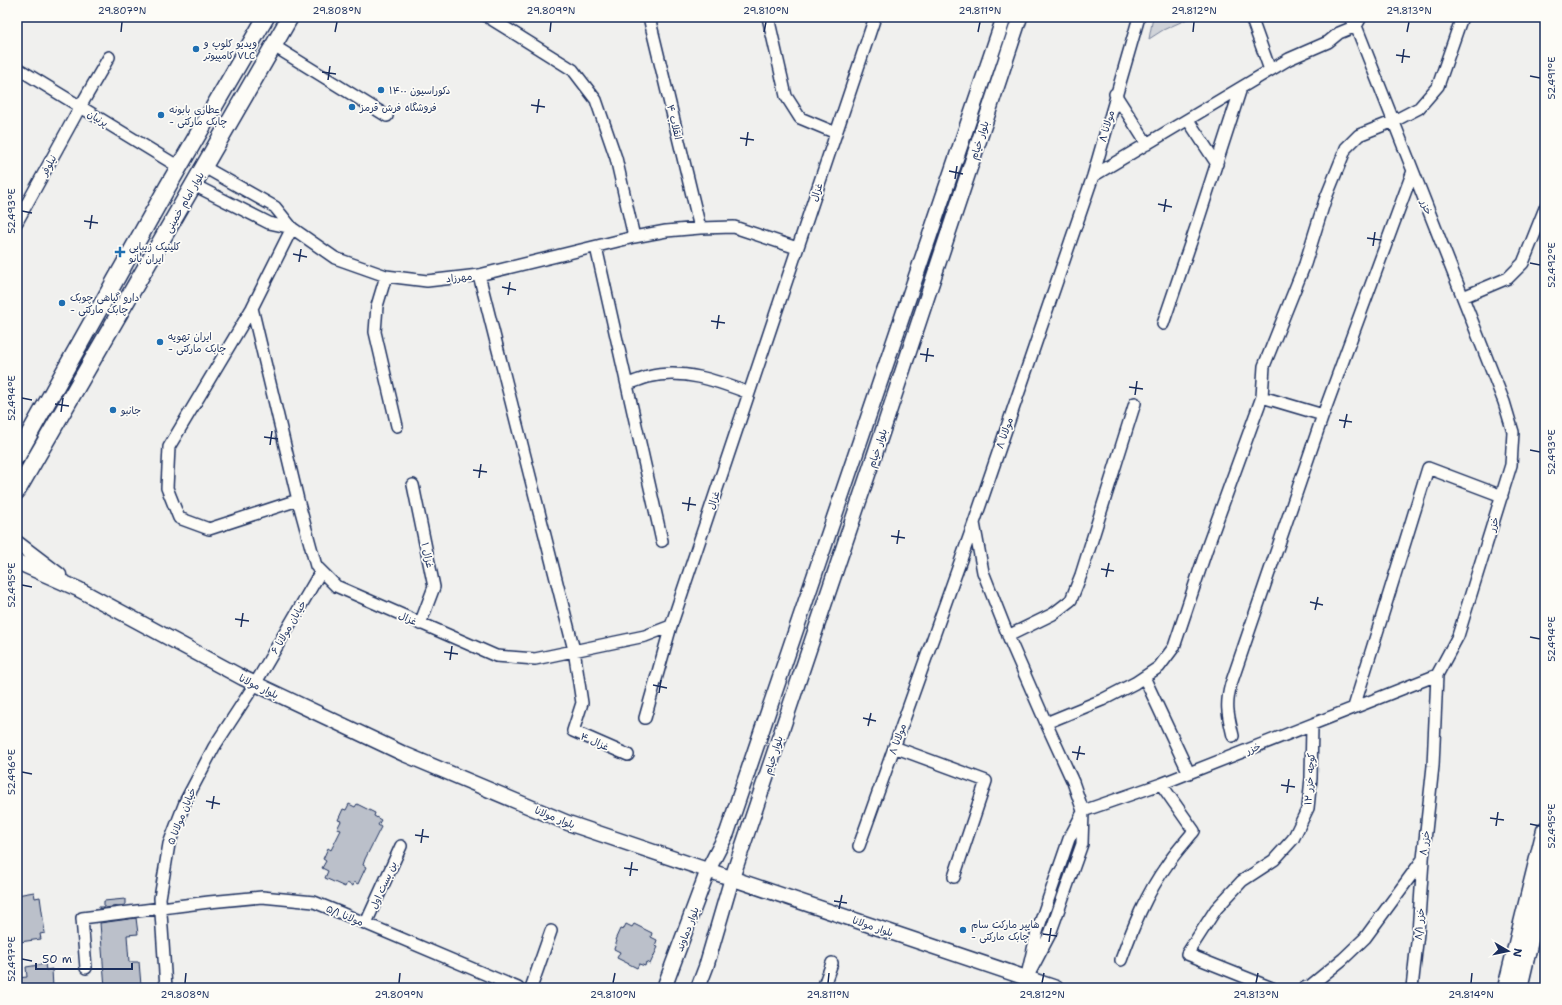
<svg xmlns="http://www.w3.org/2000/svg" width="1562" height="1005" font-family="'Shantell Sans','Playpen Sans Arabic',sans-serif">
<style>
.green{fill:#d0d3d8;stroke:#76819b}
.building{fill:#bbc0ca;stroke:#1b2f5e}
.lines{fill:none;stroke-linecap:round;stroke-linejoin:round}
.minor-casing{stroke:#1b2f5e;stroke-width:14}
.tertiary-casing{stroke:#1b2f5e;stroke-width:17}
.secondary-casing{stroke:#1b2f5e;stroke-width:19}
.minor{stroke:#fdfcf7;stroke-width:11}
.tertiary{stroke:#fdfcf7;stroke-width:14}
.secondary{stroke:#fdfcf7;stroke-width:16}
.ticks{fill:none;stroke:#1b2f5e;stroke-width:1.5}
.poi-dot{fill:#1f6fb2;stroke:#fdfcf7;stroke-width:1.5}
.labels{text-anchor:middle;stroke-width:3.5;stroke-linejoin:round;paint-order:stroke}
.poi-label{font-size:10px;fill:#1b2f5e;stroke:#fdfcf7;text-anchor:start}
.street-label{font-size:10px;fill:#1b2f5e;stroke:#fdfcf7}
.neatline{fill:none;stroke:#1b2f5e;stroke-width:1.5}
.ticks-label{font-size:10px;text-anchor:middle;fill:#1b2f5e}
</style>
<rect width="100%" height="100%" fill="#f0f0ee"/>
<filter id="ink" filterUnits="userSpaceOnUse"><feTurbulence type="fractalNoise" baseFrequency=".025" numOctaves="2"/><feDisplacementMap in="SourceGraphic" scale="8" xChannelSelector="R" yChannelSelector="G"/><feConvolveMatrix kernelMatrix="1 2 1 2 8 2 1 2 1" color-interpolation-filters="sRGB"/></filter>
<g filter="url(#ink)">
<!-- green -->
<path class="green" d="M1153,17h39l-29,13 -14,9z"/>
<!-- building -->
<path class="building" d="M349,804l6,3 2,-3 18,9 -1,3 7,4 -3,5 3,2 -16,32 -2,6 3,2 -8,17 -4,-2 -1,4 -6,-3 -2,4 -20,-9 3,-7 -6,-3 4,-7 -3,-2 5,-11 3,2 10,-20 -4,-1 4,-8 -3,-1 5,-11 3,1z
M34,892l1,6 5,-1 5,36 -5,1 1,5 -21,3 -3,-12v-35z
M125,899v6l-26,4v-2h5v-6z
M136,918l2,16 -11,1 2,27h10l2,23 -11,1v2h-25l-5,-65z
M626,924l6,3 2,-3 18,9 -1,4 6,3 -2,6 3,1 -8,17 -4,-2 -1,4 -6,-2 -2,4 -20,-10 3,-6 -6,-3 3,-8 -2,-1 5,-11 3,1z
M45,964l1,6 6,-1 1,19h-36v-10l10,-1 -1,-10z"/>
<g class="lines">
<!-- minor casing -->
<g class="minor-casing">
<path id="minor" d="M488,17l85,53 23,30 20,58 18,79
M649,17l51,211
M768,17l18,79 14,22 36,15
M1251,17l19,53
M274,46l113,70
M17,68l162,99
M1115,94l32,50
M1188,120l29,44
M204,167l71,40 17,21 43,30 51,18 41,5 52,-6 155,-38 32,-6 34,-3 34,-1 63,21
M1093,176l196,-117 39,-17 11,-9 17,-7 5,-9
M194,185l75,38 23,5
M17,222l63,-115 29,-50
M292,228l-40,80 -83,139 -2,41 12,30 30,11 89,-29
M596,247l66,294
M479,275l95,375 8,53 -9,28 55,24
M386,276l-9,30 -2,26 22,94
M1463,297l45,-19 15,-15 22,-55
M252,308l46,192 18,66 20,20 160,70 39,3 110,-23 26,-10 204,-609
M1163,324l34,-100 44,-136
M627,384c7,-2 14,-5 21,-7 35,-9 69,4 101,16
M1262,397l61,18 90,-244
M413,485l21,102 -14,37
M974,523l9,49 28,71 35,80 27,59 10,29 -1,33 -32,90 -23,44
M1008,636l45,-22 18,-14 10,-25 54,-172
M1144,677l45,96
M1354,707l74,-239 74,28
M645,718l26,-92
M1046,723l56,-23 33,-17 24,-16 15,-20 33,-99 55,-151 2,-31 41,-102 20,-64 21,-52 13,-13 35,-14 25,-13 19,-22 24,-69
M1233,736c-5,-22 -8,-30 -2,-52l92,-269
M894,747l92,34 -32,96
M1083,811l78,-27 276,-109 21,-39 53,-171 2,-33 -9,-30 -148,-376 -6,-9
M859,846l115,-323 119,-347 46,-159
M366,923l35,-77
M1121,960c12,-33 25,-66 46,-95 8,-12 18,-23 27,-34l-33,-47
M86,968l-4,-50 127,-16 53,-5 52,5 27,11 177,75
M166,988l-6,-90 9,-54 17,-44 28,-53 41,-63 66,-113
M531,988l20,-57
M823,988l9,-25
M1024,988l13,-56 32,-93 13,-25
M1272,988l-85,-34 29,-45 26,-28 32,-21 19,-21 15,-31 3,-30 1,-53
M1304,988l6,-2 33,-27 22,-21 58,-79 10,-93 4,-91
M1412,988l6,-55 5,-73"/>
</g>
<!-- tertiary casing -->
<g class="tertiary-casing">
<path id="tertiary" d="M17,543l42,32
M17,562l61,27 165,89 161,76 164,69 488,165
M664,988l44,-118 19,-37 277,-816
M698,988l8,-21 26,-89 151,-448 137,-413"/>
</g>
<!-- secondary casing -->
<g class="secondary-casing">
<path id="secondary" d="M17,456l151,-270 98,-169
M17,491l273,-474
M1506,988l39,-158
M1519,988l26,-112"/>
</g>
<!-- minor -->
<use href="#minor" class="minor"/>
<!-- tertiary -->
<use href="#tertiary" class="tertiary"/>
<!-- secondary -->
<use href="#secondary" class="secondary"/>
</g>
</g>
<!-- ticks -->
<path class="ticks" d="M121,32l1,-10M335,32l2,-10M550,32l1,-10M764,32l2,-10M978,32l2,-10M1193,32l1,-10M1407,32l2,-10M1396,55l14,2M1402,63l2,-14M322,72l14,2M1530,76l10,2M328,80l2,-14M531,105l14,2M537,113l2,-14M740,138l14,2M746,146l2,-14M949,171l14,3M955,179l2,-13M1158,204l14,3M22,211l10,2M1164,212l2,-13M84,221l14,2M90,229l2,-14M1367,238l14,2M1373,246l2,-14M293,254l14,3M299,262l2,-13M1530,263l10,2M502,287l14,3M508,295l2,-13M711,321l14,2M717,329l2,-14M920,354l14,2M926,362l2,-14M1129,387l14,2M1135,395l2,-14M22,398l10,2M55,404l14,2M61,412l2,-14M1339,420l13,2M1344,428l3,-14M264,437l14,2M270,445l2,-14M1530,450l10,2M473,470l14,2M479,478l2,-14M682,503l14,2M688,511l2,-14M891,536l14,2M897,544l2,-14M1101,569l13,2M1106,577l3,-14M22,585l10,2M1310,602l13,3M1315,610l3,-13M235,619l14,2M241,627l2,-14M1530,637l10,2M444,652l14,2M450,660l2,-14M653,685l14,3M659,693l2,-13M863,718l13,3M868,726l3,-13M1072,752l13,2M1077,760l3,-14M22,772l10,2M1281,785l14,2M1287,793l2,-14M206,801l14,3M212,809l2,-13M1490,818l14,2M1530,824l10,2M1496,826l2,-14M415,835l14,2M421,843l2,-14M624,868l14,2M630,876l2,-14M834,901l13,2M839,909l3,-14M1043,934l14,2M1049,942l2,-14M22,959l10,2M185,983l1,-10M399,983l1,-10M613,983l2,-10M828,983l1,-10M1042,983l2,-10M1256,983l2,-10M1471,983l1,-10"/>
<!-- markers -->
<g class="poi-dot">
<circle cx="196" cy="49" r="4"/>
<circle cx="381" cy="90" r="4"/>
<circle cx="352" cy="107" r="4"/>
<circle cx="161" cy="115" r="4"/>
<path d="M118 246h4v4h4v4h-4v4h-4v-4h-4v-4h4z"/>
<circle cx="62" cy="303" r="4"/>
<circle cx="160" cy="342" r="4"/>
<circle cx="113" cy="410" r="4"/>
<circle cx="963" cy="930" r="4"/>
</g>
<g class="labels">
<!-- poi labels -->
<g class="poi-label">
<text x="204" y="47">ویدیو کلوپ و<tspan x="204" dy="12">کامپیوتر VLC</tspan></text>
<text x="389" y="94">دکوراسیون ۱۴۰۰</text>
<text x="360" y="111">فروشگاه فرش قرمز</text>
<text x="169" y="113">عطاری بابونه<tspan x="169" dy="12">- چابک مارکتی</tspan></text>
<text x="129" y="250">کلینیک زیبایی<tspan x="129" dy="12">ایران بانو</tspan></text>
<text x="70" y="301">دارو گیاهی چوبک<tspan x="70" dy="12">- چابک مارکتی</tspan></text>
<text x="168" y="340">ایران تهویه<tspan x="168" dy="12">- چابک مارکتی</tspan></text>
<text x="121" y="414">جانبو</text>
<text x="971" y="928">هایپر مارکت سام<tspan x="971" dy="12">- چابک مارکتی</tspan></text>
</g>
<!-- street labels -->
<g class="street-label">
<text transform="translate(98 118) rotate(31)" y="4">پرنیان</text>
<text transform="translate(675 122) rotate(77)" y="4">انقلاب ۴</text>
<text transform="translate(1106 126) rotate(-74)" y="4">مولانا ۸</text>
<text transform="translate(979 140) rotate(-72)" y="4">بلوار خیام</text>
<text transform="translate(48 165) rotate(-61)" y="4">نیلوفر</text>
<text transform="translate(816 192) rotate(-72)" y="4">غزال</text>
<text transform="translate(184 202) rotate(-60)" y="4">بلوار امام خمینی</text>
<text transform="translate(1427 207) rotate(69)" y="4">خزر</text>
<text transform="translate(459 277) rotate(-6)" y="4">مهرزاد</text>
<text transform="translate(1004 433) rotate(-71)" y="4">مولانا ۸</text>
<text transform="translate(877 448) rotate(-71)" y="4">بلوار خیام</text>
<text transform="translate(713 500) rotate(-72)" y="4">غزال</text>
<text transform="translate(1493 524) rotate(-73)" y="4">خزر</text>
<text transform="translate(428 555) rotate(78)" y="4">غزال ۱</text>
<text transform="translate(408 618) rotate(24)" y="4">غزال</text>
<text transform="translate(288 627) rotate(-60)" y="4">خیابان مولانا ۶</text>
<text transform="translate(259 686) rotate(26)" y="4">بلوار مولانا</text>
<text transform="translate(897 739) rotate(-70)" y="4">مولانا ۸</text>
<text transform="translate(595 741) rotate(24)" y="4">غزال ۴</text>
<text transform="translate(1253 748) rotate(-21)" y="4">خزر</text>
<text transform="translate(773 755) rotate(-72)" y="4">بلوار خیام</text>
<text transform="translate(1309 779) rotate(-86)" y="4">کوچه خزر ۱۲</text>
<text transform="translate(181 816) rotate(-68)" y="4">خیابان مولانا ۵</text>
<text transform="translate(555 817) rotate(22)" y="4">بلوار مولانا</text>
<text transform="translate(1424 843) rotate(-82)" y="4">خزر ۸</text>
<text transform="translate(383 885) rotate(-66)" y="4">بن بست اول</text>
<text transform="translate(345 915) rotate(22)" y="4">مولانا ۵/۱</text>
<text transform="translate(1419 924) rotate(-86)" y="4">خزر ۸/۱</text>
<text transform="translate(873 926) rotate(19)" y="4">بلوار مولانا</text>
<text transform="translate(687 929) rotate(-69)" y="4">بلوار دماوند</text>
</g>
</g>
<!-- margin -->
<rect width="1562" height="1005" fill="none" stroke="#fdfcf7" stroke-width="44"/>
<!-- north arrow -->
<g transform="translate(1508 951) rotate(99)" stroke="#fdfcf7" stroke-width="3" paint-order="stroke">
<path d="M0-3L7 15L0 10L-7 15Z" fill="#1b2f5e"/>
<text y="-6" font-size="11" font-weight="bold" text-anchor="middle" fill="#1b2f5e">N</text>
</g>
<!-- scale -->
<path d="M36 963v6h96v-6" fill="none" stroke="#1b2f5e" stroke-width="2"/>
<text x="42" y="963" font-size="12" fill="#1b2f5e" stroke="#fdfcf7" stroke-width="3" paint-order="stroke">50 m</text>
<rect x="22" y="22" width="1518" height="961" class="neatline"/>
<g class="ticks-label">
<text x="122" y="14">29.807°N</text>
<text x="337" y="14">29.808°N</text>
<text x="551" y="14">29.809°N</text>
<text x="766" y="14">29.810°N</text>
<text x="980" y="14">29.811°N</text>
<text x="1194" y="14">29.812°N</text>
<text x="1409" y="14">29.813°N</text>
<text transform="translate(1551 78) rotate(-90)" y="4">52.491°E</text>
<text transform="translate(11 211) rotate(-90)" y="4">52.493°E</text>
<text transform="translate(1551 265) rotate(-90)" y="4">52.492°E</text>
<text transform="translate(11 398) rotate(-90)" y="4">52.494°E</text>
<text transform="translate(1551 452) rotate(-90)" y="4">52.493°E</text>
<text transform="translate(11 585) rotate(-90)" y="4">52.495°E</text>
<text transform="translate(1551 639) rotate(-90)" y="4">52.494°E</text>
<text transform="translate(11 772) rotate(-90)" y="4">52.496°E</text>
<text transform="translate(1551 826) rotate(-90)" y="4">52.495°E</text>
<text transform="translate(11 959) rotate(-90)" y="4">52.497°E</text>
<text x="185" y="998">29.808°N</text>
<text x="399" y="998">29.809°N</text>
<text x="613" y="998">29.810°N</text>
<text x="828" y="998">29.811°N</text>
<text x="1042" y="998">29.812°N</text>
<text x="1256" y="998">29.813°N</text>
<text x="1471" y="998">29.814°N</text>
</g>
</svg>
